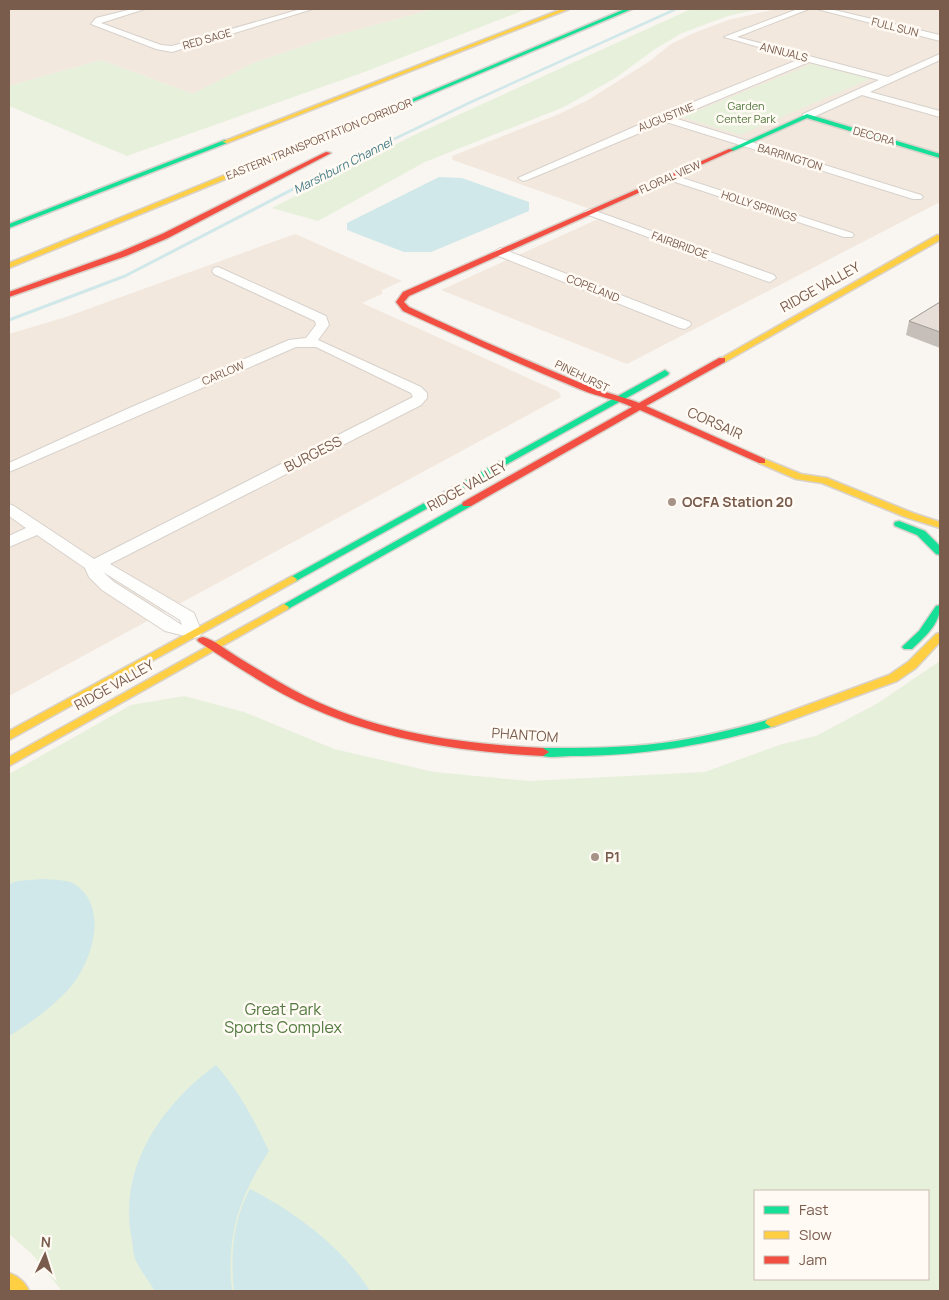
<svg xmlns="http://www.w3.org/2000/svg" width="949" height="1300" font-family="Manrope,sans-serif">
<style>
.residential{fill:#f2e8de}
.green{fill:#e7f0db;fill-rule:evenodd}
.water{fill:#d0e8ea}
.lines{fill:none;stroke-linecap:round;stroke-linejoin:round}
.stream-far1{stroke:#d0e8ea;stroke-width:2.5}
.stream{stroke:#d0e8ea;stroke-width:3}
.street-casing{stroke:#d7d1cb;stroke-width:2}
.fast-casing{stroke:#d9d2cb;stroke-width:3}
.slow-casing{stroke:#d9d2cb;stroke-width:3}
.jam-casing{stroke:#d9d2cb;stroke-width:3}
.street{fill:#fefefd;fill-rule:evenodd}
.fast{fill:#16e098;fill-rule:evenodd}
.slow{fill:#ffcf43;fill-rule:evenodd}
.jam{fill:#f24e42;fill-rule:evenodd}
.wall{fill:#c6bfb9}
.building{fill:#e6ded7;stroke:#a19b96}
.poi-dot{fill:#a69286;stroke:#fffaf3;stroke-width:2}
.labels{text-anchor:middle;stroke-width:5;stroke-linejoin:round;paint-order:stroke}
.far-street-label{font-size:11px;fill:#7a5c4d;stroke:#fffaf3}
.far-park-label{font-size:11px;fill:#537a41;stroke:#fffaf3}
.far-water-label{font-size:12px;font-style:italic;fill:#437c86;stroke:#fffaf3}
.street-label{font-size:14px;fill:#7a5c4d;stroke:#fffaf3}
.poi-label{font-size:14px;font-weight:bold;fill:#7a5c4d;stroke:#fffaf3;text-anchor:start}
.near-park-label{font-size:16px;fill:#537a41;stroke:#fffaf3}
</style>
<rect width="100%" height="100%" fill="#f9f5f0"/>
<!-- residential -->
<path class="residential" d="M9,9h425l-110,30 -71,24 -60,31 -92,-34 -92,26z
M776,9h164v193l-313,162 -186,-74 166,-75 -154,-55 -1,-4 107,-42 29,-14 62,-39 21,-17 23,-11 34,-13z
M295,234l107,47 -20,9v4l-20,9 197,89 2,5 -552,299v-362l57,-17z"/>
<!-- green -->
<path class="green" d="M434,9h93l-160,62 -240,85 -118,-50v-20l92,-26 92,34 60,-31 71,-24z
M691,9h68l-31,7 -46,17 -27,16 -38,28 -53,30 -139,55 -107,59 -46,-13 140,-72z
M812,64l58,15 -130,56 -58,-18z
M940,661v630h-878l-30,-37 -23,-20v-460l122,-69 53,-9 60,16 90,37 100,23 95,9 176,-9 77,-28 34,-8 62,-33zM755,1191h173v88h-173z"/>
<!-- water -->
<path class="water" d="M439,177l23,1 67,24v9l-98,41h-27l-57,-22v-7z
M42,879c10,1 26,0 34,6 34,24 15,81 -9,106 -17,18 -37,32 -58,45v-152l8,-3z
M216,1065c23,26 38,55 53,86 -30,46 -43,84 -37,140h-77c-6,-10 -15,-21 -20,-32 -2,-6 -2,-13 -3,-19 -15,-71 29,-135 84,-175z
M250,1189c46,24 91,57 120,102h-136c-4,-35 -1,-71 16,-102z"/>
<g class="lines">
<!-- stream-far1 -->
<path class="stream-far1" d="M359,156l112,-54 205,-93"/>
<!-- stream -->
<path class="stream" d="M9,320l116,-44 236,-122"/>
<!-- street casing -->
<g class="street-casing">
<path id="street" d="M132,9h13l-44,14 60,22 11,1 129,-37h12l-141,43 -16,-3 -65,-25 5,-6z
M798,9h11l-72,28 151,40 52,-23v6l-70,32 70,19v6l-78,-22 -51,23h-8v-4l76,-34 -70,-18 -135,56 247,77 2,2 -2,2h-8l-247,-77 -139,58 -4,1 -5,-3 141,-62 141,-57 -76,-22z
M817,9h13l110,26v6z
M670,174l182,59 2,2 -2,2h-8l-178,-58 -1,-2 1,-2z
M590,209l184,66 2,3 -6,4 -4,-1 -180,-67 -2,-2z
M500,248l190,74 1,3 -6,4 -5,-1 -184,-73 -2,-3z
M218,267l108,49 3,9 -11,15 103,47 6,6v5l-6,7 -311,159 84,49 8,20 -3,4 -6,1 -28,-7 -63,-41 -13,-13 -4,-9 -48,-33 -28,12v-11l17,-8 -17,-12v-12l5,2 80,53 319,-162 -2,-4 -95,-46h-20l-287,125v-9l118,-54 162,-69 17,-2 10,-13 -1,-4 -101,-47 -2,-3 2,-3zM103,572l77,48 2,5 -68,-43z"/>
</g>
<!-- fast casing -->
<g class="fast-casing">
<path id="fast" d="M625,9h7l-236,100 -5,-1z
M807,114l133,40v4l-133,-40 -74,33 -5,-1z
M225,140l2,1v2l-218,85v-4z
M665,370l4,3 -1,2 -372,206 -4,1 -5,-3z
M467,501l5,3 -1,2 -183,103 -4,1 -5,-3z
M899,521l26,10 15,15v9l-4,-1 -19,-19 -22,-9 -1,-2 1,-2z
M940,605c1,18 -15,32 -28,44h-8l-2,-2 2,-2 15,-14 17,-25z
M771,719l4,1 2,3 -2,3c-70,19 -132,30 -205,30 -9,0 -27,4 -33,-4l6,-4c40,0 80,0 119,-5 37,-5 73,-14 109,-24z"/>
</g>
<!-- slow casing -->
<g class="slow-casing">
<path id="slow" d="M562,9h7l-342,134 -5,-1z
M394,106l3,2 -1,1 -387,159v-5z
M937,235h3v5l-215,122 -3,1 -4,-3z
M762,458l39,16 26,4 86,35 27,9v6l-35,-11 -83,-34 -26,-4 -37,-16v-4z
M292,576l5,3 -1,2 -287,159v-9z
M284,604l5,3 -1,2 -279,157v-9z
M940,633v9l-24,26 -19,13 -122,45 -4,1 -6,-4 2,-3 122,-45 19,-13 28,-28z
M9,1273c9,3 17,10 20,18h-20z"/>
</g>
<!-- jam casing -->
<g class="jam-casing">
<path id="jam" d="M729,149l5,1 -325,146 -5,6 5,5c59,28 119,54 179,79 17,7 34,10 51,17l80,-45h6v4l-79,44 119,53v4h-6l-119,-53 -169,96h-8l-1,-2 1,-2 169,-95c-16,-8 -34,-10 -50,-17 -61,-25 -120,-52 -179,-79l-7,-9 7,-10z
M326,152l5,1 -163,85 -42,18 -117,41v-5l111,-40 42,-18z
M203,637c12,3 23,13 33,19 23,14 45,28 69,40 74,37 157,48 238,52l6,4 -6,4c-78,-4 -157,-15 -229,-47 -41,-18 -78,-43 -115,-67l-2,-2 2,-2z"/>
</g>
<!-- street -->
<use href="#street" class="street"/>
<!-- fast -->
<use href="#fast" class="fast"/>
<!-- slow -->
<use href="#slow" class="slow"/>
<!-- jam -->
<use href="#jam" class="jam"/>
</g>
<!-- wall -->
<path class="wall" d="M940,302v46l-34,-13 3,-14z"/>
<!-- building -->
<path class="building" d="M940,302v30l-31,-11z"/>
<!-- markers -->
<g class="poi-dot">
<circle cx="672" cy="502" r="5"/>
<circle cx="595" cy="857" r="5"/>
</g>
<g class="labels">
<!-- far-street labels -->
<g class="far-street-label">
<text transform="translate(895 27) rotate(14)" y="4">FULL SUN</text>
<text transform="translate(207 39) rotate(-16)" y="4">RED SAGE</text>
<text transform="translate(784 52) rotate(14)" y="4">ANNUALS</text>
<text transform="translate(666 117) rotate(-22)" y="4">AUGUSTINE</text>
<text transform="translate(874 136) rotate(16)" y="4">DECORA</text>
<text transform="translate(319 139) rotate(-22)" y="4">EASTERN TRANSPORTATION CORRIDOR</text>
<text transform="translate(790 157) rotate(17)" y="4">BARRINGTON</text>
<text transform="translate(670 177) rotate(-24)" y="4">FLORAL VIEW</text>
<text transform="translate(759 206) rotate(18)" y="4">HOLLY SPRINGS</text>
<text transform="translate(680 245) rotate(20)" y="4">FAIRBRIDGE</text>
<text transform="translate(593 288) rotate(22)" y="4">COPELAND</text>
<text transform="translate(223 373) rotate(-23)" y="4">CARLOW</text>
<text transform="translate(582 376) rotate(26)" y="4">PINEHURST</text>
</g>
<!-- far-park labels -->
<g class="far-park-label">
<text x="746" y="110">Garden<tspan x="746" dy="13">Center Park</tspan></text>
</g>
<!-- far-water labels -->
<g class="far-water-label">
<text transform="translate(343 166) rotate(-27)" y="4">Marshburn Channel</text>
</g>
<!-- street labels -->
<g class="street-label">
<text transform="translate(820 287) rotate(-29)" y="5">RIDGE VALLEY</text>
<text transform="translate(715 423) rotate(24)" y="5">CORSAIR</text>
<text transform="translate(313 454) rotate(-27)" y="5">BURGESS</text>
<text transform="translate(467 486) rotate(-29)" y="5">RIDGE VALLEY</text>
<text transform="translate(114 685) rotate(-29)" y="5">RIDGE VALLEY</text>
<text transform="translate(525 735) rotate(4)" y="5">PHANTOM</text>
</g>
<!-- poi labels -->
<g class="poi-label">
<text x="682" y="507">OCFA Station 20</text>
<text x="605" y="862">P1</text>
</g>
<!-- near-park labels -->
<g class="near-park-label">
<text x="283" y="1015">Great Park<tspan x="283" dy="18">Sports Complex</tspan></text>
</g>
</g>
<!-- border -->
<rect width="949" height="1300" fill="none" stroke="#7a5c4d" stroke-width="20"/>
<!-- legend -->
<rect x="754" y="1190" width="175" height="90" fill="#fffaf3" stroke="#cabbb1"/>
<rect x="764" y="1206" width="25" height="8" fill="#16e098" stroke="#cabbb1"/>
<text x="799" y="1215" font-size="15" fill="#7a5c4d">Fast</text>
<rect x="764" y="1231" width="25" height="8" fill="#ffcf43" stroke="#cabbb1"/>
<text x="799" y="1240" font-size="15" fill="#7a5c4d">Slow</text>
<rect x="764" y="1256" width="25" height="8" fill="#f24e42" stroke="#cabbb1"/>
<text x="799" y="1265" font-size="15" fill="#7a5c4d">Jam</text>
<!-- north arrow -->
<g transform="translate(45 1255) rotate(4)" stroke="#fffaf3" stroke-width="4" paint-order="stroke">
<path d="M0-4L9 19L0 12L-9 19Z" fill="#7a5c4d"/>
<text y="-8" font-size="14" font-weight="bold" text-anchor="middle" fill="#7a5c4d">N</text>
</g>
</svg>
